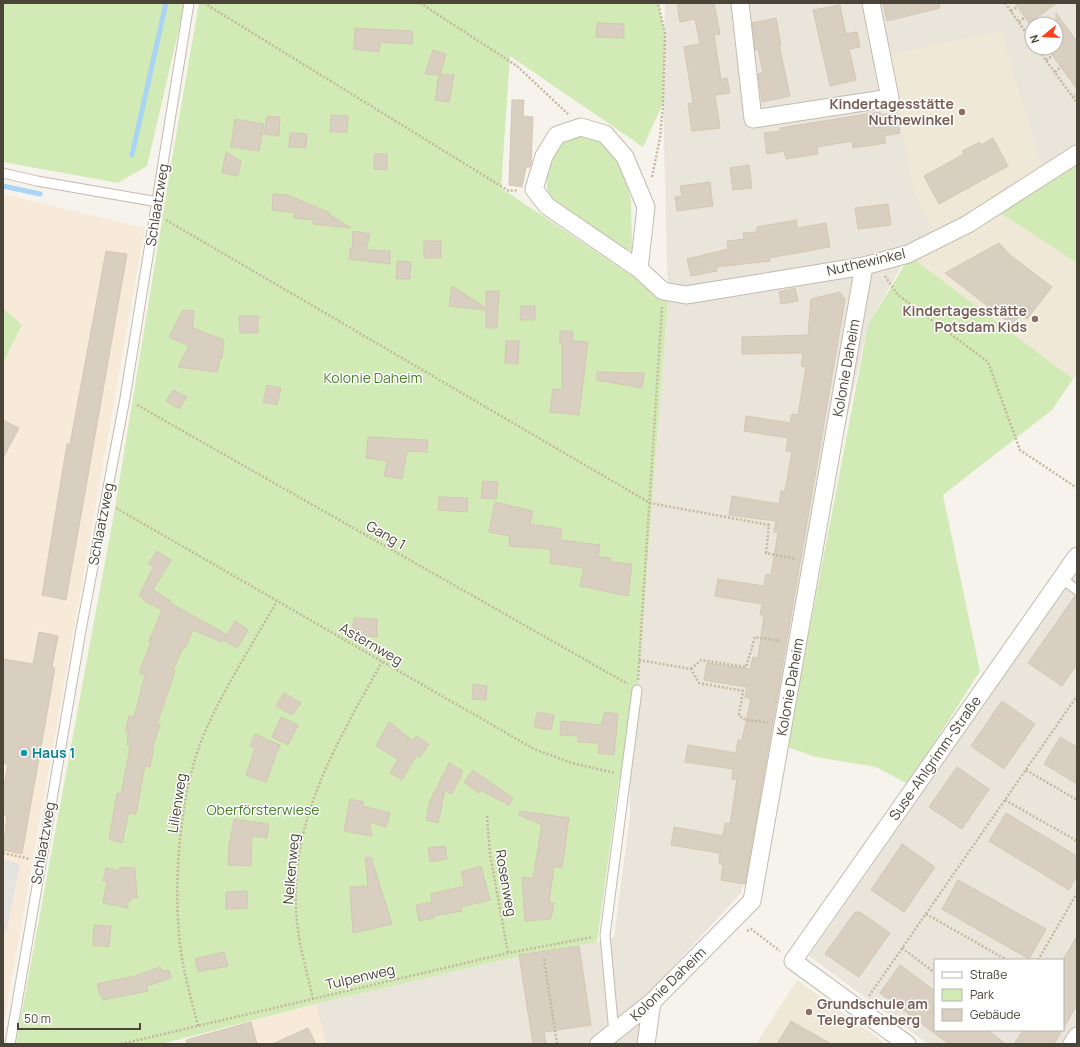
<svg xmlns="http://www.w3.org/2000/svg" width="1080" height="1047" font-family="Manrope,sans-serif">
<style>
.residential{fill:#eae5da;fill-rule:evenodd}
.commercial{fill:#f7ead8}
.education{fill:#efe8d6}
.green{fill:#d2eab5}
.parking{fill:#e5e3e0}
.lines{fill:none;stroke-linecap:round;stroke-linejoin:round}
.stream{stroke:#a9d4f2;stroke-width:5}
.building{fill:#d8cfc1;stroke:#d3c7b4}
.service-casing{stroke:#c2bbae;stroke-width:11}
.minor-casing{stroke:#c2bbae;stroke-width:19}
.path{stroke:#c4b79f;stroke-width:2.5;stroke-dasharray:2 2;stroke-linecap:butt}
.service{stroke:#fff;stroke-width:9}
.minor{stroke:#fff;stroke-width:17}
.education-dot{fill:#8d6e63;stroke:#fff;stroke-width:1.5}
.culture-dot{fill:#0f9aa8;stroke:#fff;stroke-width:1.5}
.labels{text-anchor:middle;stroke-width:3;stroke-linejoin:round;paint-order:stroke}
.education-label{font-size:14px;font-weight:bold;fill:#785e54;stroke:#fff;text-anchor:end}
.street-label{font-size:14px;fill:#4b4439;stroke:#fff}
.park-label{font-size:14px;fill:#4a7f2a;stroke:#fff}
.culture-label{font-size:14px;font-weight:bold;fill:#0d838f;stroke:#fff;text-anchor:start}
</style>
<rect width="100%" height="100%" fill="#f6f3ec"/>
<!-- residential -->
<path class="residential" d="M665,3h412v151l-169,100 -40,71 -127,568 -95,103 -8,48h-312l-10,-40 191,-45 107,-21 16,-123v-28l38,-487 -5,-197zM1032,24h24v24h-24z
M1077,570v458l-9,16h-140l-119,-88zM935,960h128v70h-128z"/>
<!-- commercial -->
<path class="commercial" d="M3,194l142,34 -142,800v-665l19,-38 -19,-17z
M316,1004l10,40h-132l-2,-7z"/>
<!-- education -->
<path class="education" d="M1001,31l41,137 -107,64 -21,-39 -26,-138z
M997,211l80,52v111l-4,5 -163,-123z
M797,980l89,64h-130z"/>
<!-- green -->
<path class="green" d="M3,3h182l-38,163 -29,17 -115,-21z
M199,3h459l7,31 -2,69 -20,44 -133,-91 -9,132 167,112 -38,487 -11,-6 -22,161 -90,17 -191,45 -155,40h-145l99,-536 57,-349z
M581,135l20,6 22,24 8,36 1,50c-21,-8 -82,-39 -85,-63 -2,-15 5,-30 12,-44z
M1077,156v107l-80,-52z
M910,256l163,123 -21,31 -109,85 37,176 -72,113 -32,-17 -60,-10 -29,-10 81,-422z
M3,308l19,17 -19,38z"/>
<!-- parking -->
<path class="parking" d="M3,859l17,5 -14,69h-3z"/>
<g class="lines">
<!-- stream -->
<path class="stream" d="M132,155l34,-152
M3,186l37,8"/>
</g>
<!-- building -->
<path class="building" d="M677,3h37l6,31 -6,1 7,44 6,-1 3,15 -15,2 5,33 -28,3 -4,-27 5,-1 -9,-56 16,-3 -5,-25 -15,3z
M883,3h56l1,5 -53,13z
M1015,3h42l-28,20z
M840,5l6,29 11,-2 3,15 -11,2 7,31 -26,6 -17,-76z
M1056,13l21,29v47l-30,-41h9z
M776,18l5,27h-2l11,51 -28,6 -4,-28 5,-1 -5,-24 -3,1 -3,-27z
M597,23l27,1v14l-28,-1z
M355,28l58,3 -1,13 -32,-2 -1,10 -25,-3z
M433,50l13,4 -6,21h14l-5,27 -14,-2 4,-25 -14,-1z
M512,100h12l-1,16 10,1 -2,47 -1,3h-4l-4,20 -13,-2z
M880,112l1,3 16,-2 3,20 -16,3 2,7 -33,5 -1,-7 -35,6 1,7 -32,5 -2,-8 -17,3 -3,-21 17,-2 -1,-3z
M331,115l17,1 -1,16h-17z
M267,116l13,1 -1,19 -15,-2z
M235,119l29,5 -5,27 -28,-4z
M290,133l17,1 -1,14 -17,-1z
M993,138l15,28 -69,38 -15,-28 40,-22 -2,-3 18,-9 1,3z
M226,152l15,9 -3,15 -16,-3z
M374,154h13v16l-13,-1z
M749,165l3,23 -19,2 -3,-22z
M710,182l3,24 -36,5 -2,-14 7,-1 -2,-10z
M273,194l14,1 43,18v2l21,13 -38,-4 1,-4 -20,-2 1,-5 -23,-3z
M888,204l3,21 -33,4 -3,-21z
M796,220l1,8 29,-5 4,24 -61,11 1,3 -54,6 1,4 -26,5 -4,-17 41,-10 -1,-8 17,-2 -1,-6 14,-1v-5z
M353,231l17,3 -4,16 24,1v13l-41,-5 1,-10h2z
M424,241h17v17h-17z
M999,243l10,11 43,33 -25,32 -6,-5 -9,11 -67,-52z
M106,251l21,3 -61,346 -24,-5 25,-151h3z
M397,261l14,1 -1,17h-14z
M452,286l34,22v-17h13l-2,37h-11v-18l-37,-4z
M795,288l3,13 -17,3 -2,-12z
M840,292l5,7 -17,101 -83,484 -24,-4 2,-16h-4l1,-11 -49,-8 3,-18 49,9 2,-13 5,1 7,-45h-5l1,-10 -48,-7 3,-17 48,8 2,-13h4l9,-41 -6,-2 2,-10 -43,-7 3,-17 43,6 3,-12 5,1 6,-43h-4l2,-11 -47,-8 3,-17 46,7 2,-12 5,1 7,-42 -4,-1 2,-11 -47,-6 3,-19 47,8 2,-13h4l7,-39 -6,-1 2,-13 -44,-7 2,-15 44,7 2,-9 6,1 8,-48 -5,-1 2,-13 -61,1v-17l66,-2 3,-36z
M521,306h14v14h-15z
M183,310l11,1 -1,17 31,12 -2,18h-2l-3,14 -39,-5 11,-21 -20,-9z
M239,316h19v17h-18z
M560,331h13v10l15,1 -9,73 -29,-3 3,-23 9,1v-46h-2z
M506,341h13l-1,23 -13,-1z
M597,372l47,1 -2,15 -45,-8z
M267,385l14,3 -4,17 -14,-3z
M173,390l14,7 -8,12 -13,-8z
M3,420l16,8 -16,30z
M368,437l60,3 -1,12 -20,-1 -5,28 -18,-3 3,-15 -21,-3z
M483,481l15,1 -2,17 -15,-1z
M439,497l29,1 -1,14 -29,-2z
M495,502l38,9 -3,13 32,5 -2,11 40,5 -2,12 13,1v4l21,2 -4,32 -48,-10 4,-18 -34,-5 1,-14 -42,-3 1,-10 -21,-4z
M157,551l14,9 -18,30 18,11 -1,2 56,31 -4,8 -29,-12 -8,18h-2l-10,22 2,1 -18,53 3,1 -8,23h2l-4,19 -5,-1 -9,48 -7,-1 -7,30 -13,-4 8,-46 4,1 7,-35 2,-14h-3l1,-12 -3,-1 4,-16 5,1 11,-42 -6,-2 12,-31 -2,-1 13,-31 -19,-10 1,-1 -5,-3 14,-29 -5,-3z
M1075,596h2v68l-15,22 -34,-23z
M354,618l23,1v18l-25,-3z
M235,621l13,9 -11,18 -13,-8z
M39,632l19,4 -6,31 3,1 -33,186 -19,-4 4,-35h-4v-24l5,-27h-5v-105l30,5z
M473,684l14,2 -1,14 -14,-1z
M284,693l17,10 -9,12 -16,-9z
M1002,701l33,23 -31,45 -33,-23z
M537,712l17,3 -3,15 -17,-3z
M605,712l13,2 -4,41 -16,-2 1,-10 -21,-1v-6l-18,-1 1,-14 40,4z
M281,717l17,8 -10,20 -16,-8z
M389,722l24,19 3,-5 13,8 -9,13 -3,-2 -15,25 -12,-7 8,-14 -22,-13z
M255,734l25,11 -14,37 -20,-7 9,-27 -5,-2z
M1060,737l17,10v37l-33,-20z
M449,763l14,8 -11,23 -7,-3 -7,32 -12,-3 4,-19z
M957,767l32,22 -27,40 -33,-22z
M473,770l40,28 -4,7 -29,-15 -2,3 -14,-11z
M350,799l14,3 -1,4 27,7 -4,14 -17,-5 3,14 -28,-5z
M520,811l49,7 -7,50 -8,-1 -5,35 5,1 -3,16 -26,2 -3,-44 11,1 9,-53 -23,-10z
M1006,813l71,43v20l-8,14 -80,-49z
M234,819l35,5 -2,14 -15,-2 -1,30 -23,-1 1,-19z
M902,844l33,23 -31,45 -33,-22z
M445,846l2,13 -17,3 -2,-14z
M371,857l21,67 -39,9 -3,-46 18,-1 -3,-28z
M481,866l9,34 -29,7 1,4 -29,5 1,2 -15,3 -3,-16 16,-3 -1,-8 33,-8 -3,-14z
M120,867l15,1 2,30h-6v3l-3,1v6l-25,-5 4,-21 -4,-1 3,-13 13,3z
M958,880l88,49 -17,30 -87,-50z
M247,891l1,17 -22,1v-17z
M855,912h5l30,21 -31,44 -34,-23z
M94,925l17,1 -2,21 -16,-2z
M1077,936v69l-14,24v-69z
M579,946l12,79 -47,7 2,12h-13l-14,-89z
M224,952l4,14 -30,6 -3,-13z
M900,965l35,26v39h53l18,14h-57l-69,-51z
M160,967l2,4 7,-1 2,8 -24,8 1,5 -45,9 -1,-5 -2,1 -3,-12 38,-8z
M791,1021l40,23h-54z
M251,1022l6,22h-70l-1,-4z
M308,1028l8,16h-44z
M1023,1030h39l-8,14h-40z"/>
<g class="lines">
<!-- service casing -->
<g class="service-casing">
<path id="service" d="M3,173l34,8 121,21
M1061,578l16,12
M614,1033l-9,-98 32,-245
M10,1044l71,-414 44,-232 64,-395"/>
</g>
<!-- minor casing -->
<g class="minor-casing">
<path id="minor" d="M740,3l13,116 137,-21 -19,-95
M639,269l-92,-63 -13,-17 10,-33 13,-21 24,-8 24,7 20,23 21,50 -7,62 24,22 23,4 178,-29 44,-12 60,-30 109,-70
M599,1044l53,-42 100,-101 112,-635
M646,1044l6,-42
M907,1044l-114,-83 284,-405
M1072,1044l5,-8"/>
</g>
<!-- path -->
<path class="path" d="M204,3l305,188 9,-1
M420,3l97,63 51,48
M1005,3l27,38
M1011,11l6,-4
M1019,22l6,-5
M1037,48l40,55
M1046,60l6,-4
M1055,72l6,-5
M1073,97l4,-3
M652,177l8,-39 3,-35 2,-69 -7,-31
M166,220l484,283 119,22 -3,28 29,6
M885,276l13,19 90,67 32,88 57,38
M137,405l491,279
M116,508l418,241 38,14 43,10
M639,660l52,9 8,14 44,8 -4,24 4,4 25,4
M691,669l10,-9 45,7 9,-30 26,4
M638,680l24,-373
M1026,770l51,30
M1005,800l72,41
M487,816l3,38 18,99
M3,853l27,6
M926,914l81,46
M747,931l4,-2 29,22
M902,948l33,25
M544,959l13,85
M1038,960l39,-67
M869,996l208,-300
M313,999c-5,-23 -12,-46 -15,-69 -14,-101 37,-184 84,-268
M198,1026c-5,-21 -11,-41 -15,-62 -12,-65 -5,-169 21,-230 20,-46 48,-89 73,-133
M121,1044l387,-91 85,-16"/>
<!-- service -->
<use href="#service" class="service"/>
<!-- minor -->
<use href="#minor" class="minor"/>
</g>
<!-- markers -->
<g class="education-dot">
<circle cx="962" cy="112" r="4"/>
<circle cx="1035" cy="319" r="4"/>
<circle cx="809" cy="1012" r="4"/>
</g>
<circle class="culture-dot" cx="24" cy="753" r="4"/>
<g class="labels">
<!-- education labels -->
<g class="education-label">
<text x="954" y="109">Kindertagesstätte<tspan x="954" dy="16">Nuthewinkel</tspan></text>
<text x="1027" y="316">Kindertagesstätte<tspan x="1027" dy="16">Potsdam Kids</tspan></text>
<text x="817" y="1009" text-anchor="start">Grundschule am<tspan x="817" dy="16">Telegrafenberg</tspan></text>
</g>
<!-- street labels -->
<g class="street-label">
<text transform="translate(157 205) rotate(-81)" y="5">Schlaatzweg</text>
<text transform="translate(866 262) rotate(-13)" y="5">Nuthewinkel</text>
<text transform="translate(846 368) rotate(-80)" y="5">Kolonie Daheim</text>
<text transform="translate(101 524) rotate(-79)" y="5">Schlaatzweg</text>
<text transform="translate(386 535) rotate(30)" y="5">Gang 1</text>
<text transform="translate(371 644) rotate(30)" y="5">Asternweg</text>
<text transform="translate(790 687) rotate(-80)" y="5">Kolonie Daheim</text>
<text transform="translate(935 758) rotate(-55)" y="5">Suse-Ahlgrimm-Straße</text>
<text transform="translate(177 803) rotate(-81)" y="5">Lilienweg</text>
<text transform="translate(43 843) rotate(-80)" y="5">Schlaatzweg</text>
<text transform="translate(291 869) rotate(-85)" y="5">Nelkenweg</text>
<text transform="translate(506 883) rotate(80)" y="5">Rosenweg</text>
<text transform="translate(360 977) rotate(-13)" y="5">Tulpenweg</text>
<text transform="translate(668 984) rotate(-44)" y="5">Kolonie Daheim</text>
</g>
<!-- park labels -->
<g class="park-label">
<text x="373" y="383">Kolonie Daheim</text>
<text x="263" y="815">Oberförsterwiese</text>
</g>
<!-- culture labels -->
<g class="culture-label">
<text x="32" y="758">Haus 1</text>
</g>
</g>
<!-- border -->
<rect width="1080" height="1047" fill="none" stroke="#4b4439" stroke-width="8"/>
<!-- legend -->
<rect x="934" y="959" width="130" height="72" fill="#ffffff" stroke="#b7b4b0"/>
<rect x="942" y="972" width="20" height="6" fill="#ffffff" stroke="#b7b4b0"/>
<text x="970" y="979" font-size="12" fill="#4b4439">Straße</text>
<rect x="942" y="989" width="20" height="12" fill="#d2eab5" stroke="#b7b4b0"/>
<text x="970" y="999" font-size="12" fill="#4b4439">Park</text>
<rect x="942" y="1009" width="20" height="12" fill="#d8cfc1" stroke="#b7b4b0"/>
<text x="970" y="1019" font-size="12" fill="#4b4439">Gebäude</text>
<!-- north arrow -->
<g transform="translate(1044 36) rotate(252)"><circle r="19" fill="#ffffff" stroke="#b7b4b0"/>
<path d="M0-3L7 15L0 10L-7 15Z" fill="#fc3f1d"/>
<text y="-6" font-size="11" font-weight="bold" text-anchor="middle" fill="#4b4439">N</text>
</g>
<!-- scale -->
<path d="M18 1023v6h122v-6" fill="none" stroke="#4b4439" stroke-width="2"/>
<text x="24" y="1023" font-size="12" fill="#4b4439" stroke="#ffffff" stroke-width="3" paint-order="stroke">50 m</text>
</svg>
